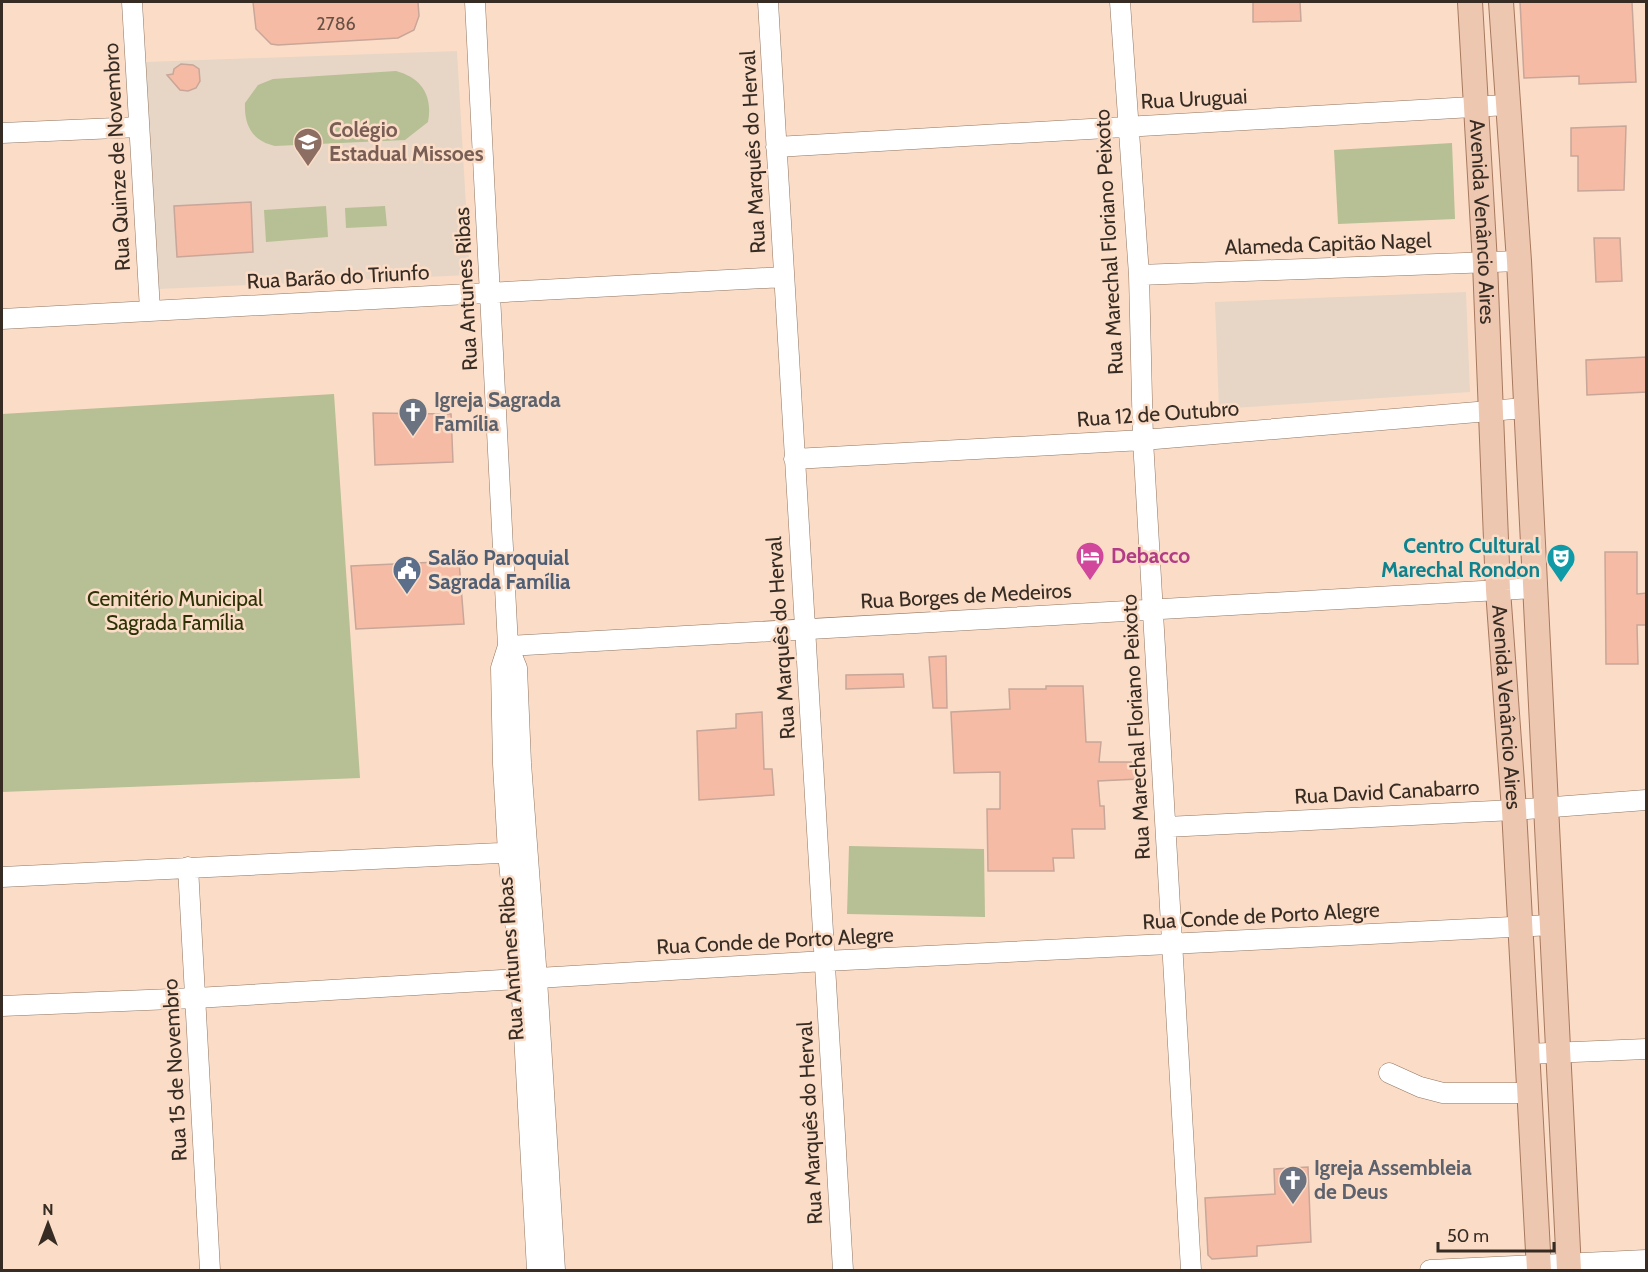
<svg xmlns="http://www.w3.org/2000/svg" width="1648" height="1272" font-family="Cabin,sans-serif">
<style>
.education{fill:#e7d6c5}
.green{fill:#b7bf94}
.building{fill:#f6bba5;stroke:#c8a699;stroke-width:1.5}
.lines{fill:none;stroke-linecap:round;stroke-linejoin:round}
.minor-casing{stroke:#907561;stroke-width:21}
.major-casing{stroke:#a7795e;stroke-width:26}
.minor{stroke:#fff;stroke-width:20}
.major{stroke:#eec7b1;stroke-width:24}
.labels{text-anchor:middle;stroke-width:5;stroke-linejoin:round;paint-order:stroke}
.number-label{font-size:18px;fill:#675044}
.street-label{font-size:21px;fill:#372c23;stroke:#fbddc7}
.education-label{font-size:21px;font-weight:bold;fill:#785e54;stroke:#fbddc7;text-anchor:start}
.worship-label{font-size:21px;font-weight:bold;fill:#5b616d;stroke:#fbddc7;text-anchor:start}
.culture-label{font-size:21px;font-weight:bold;fill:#0d838f;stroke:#fbddc7;text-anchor:end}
.hotel-label{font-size:21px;font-weight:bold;fill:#b23c85;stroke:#fbddc7;text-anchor:start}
.service-label{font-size:21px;font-weight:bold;fill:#4e5e75;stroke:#fbddc7;text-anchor:start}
.park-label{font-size:21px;fill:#2d3206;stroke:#fbddc7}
</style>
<rect width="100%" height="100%" fill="#fbddc7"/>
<!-- education -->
<path class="education" d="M457,51l13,224 -311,14 -13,-227z
M1466,292l4,100 -251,17 -4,-107z"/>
<!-- green -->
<path class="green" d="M396,71c26,7 37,25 32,51l-23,18 -130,6c-23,-5 -31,-21 -30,-43l13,-18 15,-6z
M1452,143l3,76 -117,5 -4,-74z
M326,206l2,31 -62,5 -2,-32z
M385,206l2,20 -41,2 -1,-20z
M334,394l26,384 -358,14v-378z
M849,846l135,3 1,68 -138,-3z"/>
<!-- building -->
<path class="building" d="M253,2h165l1,14 -5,14 -16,8 -120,7 -7,-1 -15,-15z
M1253,2h47l1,19 -48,1z
M1520,2h112l4,80 -57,2v-8l-55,2z
M181,64l12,1 6,4 1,12 -4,7 -8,3 -8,-1 -13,-15 6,-1 1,-5z
M1626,126l-2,64 -46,1v-35h-7v-28z
M251,202l2,50 -76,5 -3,-51z
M1594,238h26l2,43 -26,1z
M1647,357v35l-60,3 -1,-35z
M373,413l78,1 2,48 -78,3z
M1605,552h32v42l10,-1v32h-10l1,39h-32z
M459,561l5,63 -108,5 -5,-63z
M946,656l1,52h-14l-4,-51z
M903,674l1,13 -58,2v-14z
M1046,686h37l3,56h15l-2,20h38l1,17 -40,2 2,25h4l1,23h-33l2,29h-21l1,13h-66l-1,-62h13v-37l-46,1 -3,-61 59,-3 -1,-20h37z
M762,712l2,57h8l2,26 -75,5 -2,-69 39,-3v-14z
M1308,1167l3,75 -54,4v10l-45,3 -4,-4 -3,-57 70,-4 -1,-25z"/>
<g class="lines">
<!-- minor casing -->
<g class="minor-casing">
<path id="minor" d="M132,2l18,308
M475,2l33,644 9,22 4,95 16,216 18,291
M768,2l75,1268
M1120,2l19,273 4,165 48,830
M2,133l137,-6
M776,147l731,-42
M1139,275l380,-14
M2,319l782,-42
M794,459l349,-19 382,-32
M508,646l1026,-58
M508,646l-7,22 2,96 5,89 13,127 16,290
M1166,827l348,-17 132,-10
M188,867l22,403
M2,877l518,-25
M2,1006l194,-8 629,-37 727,-36
M1526,1054l120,-5
M1389,1073l31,14 23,6h85
M1430,1270l216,-10"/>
</g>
<!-- major casing -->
<g class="major-casing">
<g id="major">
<path id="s1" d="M1470,2l15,261 13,327 16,220 25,460"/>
<path d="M1501,2l18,259 50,1009"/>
</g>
</g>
<!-- minor -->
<use href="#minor" class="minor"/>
<!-- major -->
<use href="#major" class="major"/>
</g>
<!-- icons -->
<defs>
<g id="school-pin" transform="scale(1.5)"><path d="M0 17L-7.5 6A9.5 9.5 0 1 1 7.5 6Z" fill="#8d6e63" stroke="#fbddc7"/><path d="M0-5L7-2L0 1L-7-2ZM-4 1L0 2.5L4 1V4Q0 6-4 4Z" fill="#fff"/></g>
<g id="church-pin" transform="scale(1.5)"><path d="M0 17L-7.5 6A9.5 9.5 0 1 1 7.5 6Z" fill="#6b7280" stroke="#fbddc7"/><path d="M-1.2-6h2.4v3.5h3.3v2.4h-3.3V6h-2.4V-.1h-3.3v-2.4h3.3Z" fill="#fff"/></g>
<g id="hotel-pin" transform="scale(1.5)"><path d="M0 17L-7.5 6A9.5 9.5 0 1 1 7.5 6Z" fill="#d1479c" stroke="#fbddc7"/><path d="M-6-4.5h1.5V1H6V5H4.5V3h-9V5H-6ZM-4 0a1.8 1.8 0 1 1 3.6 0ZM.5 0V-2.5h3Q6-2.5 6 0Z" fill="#fff"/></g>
<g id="theatre-pin" transform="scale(1.5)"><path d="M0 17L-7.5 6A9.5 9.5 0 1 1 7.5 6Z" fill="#0f9aa8" stroke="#fbddc7"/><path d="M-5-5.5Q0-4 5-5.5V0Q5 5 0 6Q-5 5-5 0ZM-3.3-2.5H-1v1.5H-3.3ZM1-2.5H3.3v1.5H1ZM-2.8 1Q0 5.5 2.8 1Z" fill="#fff"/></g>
<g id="civic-pin" transform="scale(1.5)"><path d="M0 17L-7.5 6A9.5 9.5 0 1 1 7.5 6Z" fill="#5c6f8a" stroke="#fbddc7"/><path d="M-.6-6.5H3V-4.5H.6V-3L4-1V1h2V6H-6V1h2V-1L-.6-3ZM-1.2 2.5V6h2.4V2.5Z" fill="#fff"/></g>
</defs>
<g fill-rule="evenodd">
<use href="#school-pin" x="308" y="142"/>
<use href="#church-pin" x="413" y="412"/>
<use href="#hotel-pin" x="1090" y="556"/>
<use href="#theatre-pin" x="1561" y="558"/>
<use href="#civic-pin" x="407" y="570"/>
<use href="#church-pin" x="1293" y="1180"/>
</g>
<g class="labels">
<!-- number labels -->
<g class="number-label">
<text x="336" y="30">2786</text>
</g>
<!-- street labels -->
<g class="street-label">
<text transform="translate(1194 99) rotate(-3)" y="7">Rua Uruguai</text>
<text transform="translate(753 152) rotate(-93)" y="7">Rua Marquês do Herval</text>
<text transform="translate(117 157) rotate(-93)" y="7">Rua Quinze de Novembro</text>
<text dy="7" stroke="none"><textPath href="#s1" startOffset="220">Avenida Venâncio Aires</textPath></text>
<text transform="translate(1109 242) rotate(-93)" y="7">Rua Marechal Floriano Peixoto</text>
<text transform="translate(1328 244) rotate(-2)" y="7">Alameda Capitão Nagel</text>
<text transform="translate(338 277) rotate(-3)" y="7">Rua Barão do Triunfo</text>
<text transform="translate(466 289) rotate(-93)" y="7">Rua Antunes Ribas</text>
<text transform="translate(1158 414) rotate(-4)" y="7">Rua 12 de Outubro</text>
<text transform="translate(966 596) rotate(-3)" y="7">Rua Borges de Medeiros</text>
<text transform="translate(781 638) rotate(-94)" y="7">Rua Marquês do Herval</text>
<text dy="7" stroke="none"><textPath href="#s1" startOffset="706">Avenida Venâncio Aires</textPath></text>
<text transform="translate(1136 727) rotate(-93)" y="7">Rua Marechal Floriano Peixoto</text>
<text transform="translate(1387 792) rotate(-3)" y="7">Rua David Canabarro</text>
<text transform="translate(1261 916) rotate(-3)" y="7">Rua Conde de Porto Alegre</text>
<text transform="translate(775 941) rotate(-3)" y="7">Rua Conde de Porto Alegre</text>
<text transform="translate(511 959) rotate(-94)" y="7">Rua Antunes Ribas</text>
<text transform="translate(175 1070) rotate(-93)" y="7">Rua 15 de Novembro</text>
<text transform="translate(810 1123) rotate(-93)" y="7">Rua Marquês do Herval</text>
</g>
<!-- education labels -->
<g class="education-label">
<text x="329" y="137">Colégio<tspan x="329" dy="24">Estadual Missoes</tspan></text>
</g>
<!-- worship labels -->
<g class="worship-label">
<text x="434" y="407">Igreja Sagrada<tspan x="434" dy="24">Família</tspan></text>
<text x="1314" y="1175">Igreja Assembleia<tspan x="1314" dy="24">de Deus</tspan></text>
</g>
<!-- culture labels -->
<g class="culture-label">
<text x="1540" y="553">Centro Cultural<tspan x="1540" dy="24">Marechal Rondon</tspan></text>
</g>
<!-- hotel labels -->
<g class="hotel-label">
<text x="1111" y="563">Debacco</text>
</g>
<!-- service labels -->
<g class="service-label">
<text x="428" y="565">Salão Paroquial<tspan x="428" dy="24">Sagrada Família</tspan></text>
</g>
<!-- park labels -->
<g class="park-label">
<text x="175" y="606">Cemitério Municipal<tspan x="175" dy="24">Sagrada Família</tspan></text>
</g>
</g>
<!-- border -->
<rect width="1648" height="1272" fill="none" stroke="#372c23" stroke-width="6"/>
<!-- north arrow -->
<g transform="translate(48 1224)" stroke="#fbddc7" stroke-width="4.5" paint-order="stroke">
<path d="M0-4.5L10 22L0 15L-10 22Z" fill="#372c23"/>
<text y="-9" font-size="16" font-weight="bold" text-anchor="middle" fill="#372c23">N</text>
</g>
<!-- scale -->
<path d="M1438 1242v9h116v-9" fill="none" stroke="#372c23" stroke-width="3"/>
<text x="1447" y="1242" font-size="18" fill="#372c23" stroke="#fbddc7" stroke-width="4.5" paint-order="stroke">50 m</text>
</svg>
